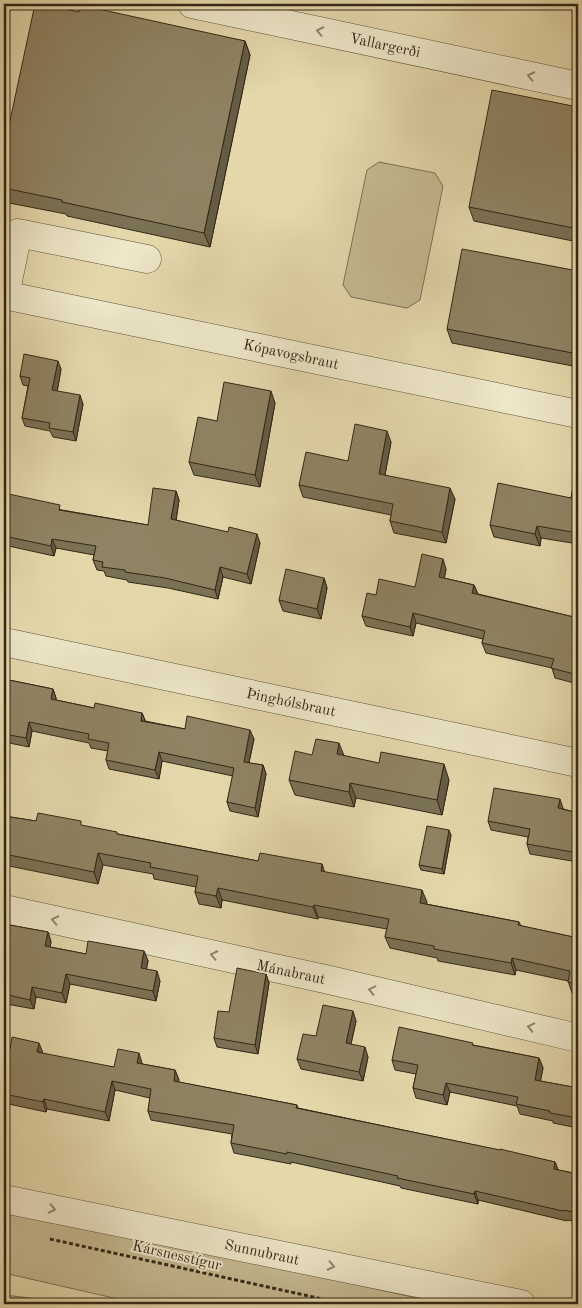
<svg xmlns="http://www.w3.org/2000/svg" width="582" height="1308" font-family="'Old Standard TT',serif">
<style>
.green{fill:#c6ba92;stroke:#7c7054}
.lines{fill:none;stroke-linecap:round;stroke-linejoin:round}
.minor-casing{stroke:#5f533b;stroke-width:29}
.path{stroke:#332716;stroke-width:3;stroke-dasharray:4 2.5;stroke-linecap:butt}
.minor{stroke:#ede6c8;stroke-width:28}
.wall{fill:#7b7155;stroke:#332716}
.shaded-wall{fill:#645c45;stroke:#332716}
.building{fill:#8f8363;stroke:#332716}
.oneway{stroke:#90866f}
.labels{text-anchor:middle;stroke-width:4;stroke-linejoin:round;paint-order:stroke}
.street-label{font-size:15px;fill:#332716;stroke:#ede6c8}
</style>
<rect width="100%" height="100%" fill="#e4d8ab"/>
<filter id="stains"><feTurbulence type="fractalNoise" baseFrequency=".004" numOctaves="4"/><feColorMatrix values="0 0 0 0 .2 0 0 0 0 .09 0 0 0 0 .02 0 0 0 .5 -.17"/></filter>
<radialGradient id="worn" r=".72"><stop offset=".6" stop-color="#630" stop-opacity="0"/><stop offset="1" stop-color="#630" stop-opacity=".3"/></radialGradient>
<!-- green -->
<path class="green" d="M379,162l56,11 8,13 -23,114 -13,8 -56,-11 -8,-12 24,-115z
M4,1206l18,5 422,93h-304l-136,-31z
M4,1295l35,4 26,5h-61z"/>
<g class="lines">
<!-- minor casing -->
<g class="minor-casing">
<path id="minor" d="M192,4l386,82
M4,295l574,119
M5,295l13,-62 129,26
M4,642l574,121
M4,909l321,70 253,59
M4,1199l517,105"/>
</g>
<!-- path -->
<path class="path" d="M50,1239l295,65"/>
<!-- minor -->
<use href="#minor" class="minor"/>
</g>
<!-- wall -->
<path class="wall" d="M79,12l166,29 5,14 -40,192 -143,-31 -1,-2 -62,-12v-53z
M578,107v135l-104,-21 -5,-14z
M578,271v96l-126,-24 -5,-14z
M61,369l-4,22 26,13 -7,37 -23,-4 -3,-6 -25,-5 -3,-8 6,-32 -5,-1 -3,-9z
M275,403l-15,84 -66,-12 -5,-13z
M391,442l-6,33 70,24 -9,44 -52,-10 -4,-12 1,-6 -88,-18 -4,-12 49,-24z
M578,459v85l-37,-6 -1,8 -46,-9 -4,-12 81,-27z
M176,491l3,9 -3,20 84,23 -9,41 -28,-7 -5,22 -50,-11 -40,-6 -1,-2 -21,-4 -2,-5 -7,-1 -4,-10 1,-5 -38,-7 -2,8 -50,-11v-52l58,17 86,15z
M446,569l-2,9 30,7 4,9 100,24v66l-23,-6 -3,-10 -66,-15 -4,-10 1,-4 -67,-16 -3,13 -47,-10 -4,-10 14,-21 39,-8z
M324,578l3,10 -6,31 -38,-8 -4,-11z
M4,679l49,10 3,9v2l38,8 48,5 3,8 40,8 69,10 -5,24 14,2 3,9 -8,43 -28,-6 -3,-9 6,-26 -71,-15 -3,18 -50,-10 -3,-9 2,-9 -17,-3 -2,-5 -57,-12 -3,16 -25,-5z
M312,755l32,1 105,24 -7,35 -86,-17 -2,9 -59,-12 -6,-15z
M563,808v1l15,4v49l-48,-8 -3,-10 1,-7 -37,-7 -3,-9z
M4,816l32,5 47,5 35,8 140,27 64,3 2,8 103,30 -1,2 93,18 2,4 57,12v57l-6,-2 -4,-12 -52,-11 -1,5 -77,-14 -1,-3 -47,-10 -5,-11 2,-8 -69,-12v2l-96,-19 -1,8 -22,-4 -4,-12 1,-5 -42,-8 -1,-5 -50,-9 -5,19 -94,-19z
M451,835l-7,39 -23,-4 -2,-5z
M4,924l44,8 3,10 -1,5 36,7 58,-3 4,10 -2,8 14,12 -4,20 -86,-17 -4,19 -30,-6 -2,12 -28,-5 -2,-6v-11l1,-5h-1z
M266,974l3,9 -11,71 -41,-7 -3,-9 15,-26z
M356,1021l-5,23 17,13 -5,24 -62,-12 -4,-10 19,-23z
M473,1045l66,13 4,10 -3,13 38,7v40l-25,-5v-2l-33,-7 -3,-8 -67,-14 -3,13 -31,-7 -3,-10 3,-14 -21,-4 -3,-10z
M4,1054l110,13 28,-4v1l33,6 4,10 -1,2 119,23 1,3 257,54 3,8 20,4v48l-11,-2v1l-89,-21v4l-77,-16 -1,-2 -109,-24v2l-57,-11 -3,-10 1,-9 -81,-14 -3,-9 2,-13 -35,-8 -6,31 -62,-12 -1,3 -42,-9z"/>
<!-- shaded-wall -->
<path class="shaded-wall" d="M245,41l5,14 -40,192 -6,-14z
M58,361l3,8 -5,30 -4,-9z
M271,391l4,12 -15,84 -5,-12z
M80,395l3,9 -7,37 -3,-9z
M387,431l4,11 -8,43 -4,-11z
M450,488l5,11 -9,44 -4,-11z
M176,491l3,9 -4,28 -4,-9z
M537,526l4,12 -1,8 -5,-12z
M257,534l3,9 -9,41 -4,-10z
M52,539l4,9 -2,8 -3,-10z
M443,559l3,10 -3,18 -4,-10z
M220,567l3,10 -5,22 -3,-9z
M324,578l3,10 -6,31 -4,-10z
M474,585l4,10 -6,-2z
M413,613l3,10 -3,13 -3,-9z
M53,689l3,9 -2,10 -3,-9z
M142,713l4,9 -5,-1z
M29,722l3,9 -3,16 -3,-9z
M250,730l4,9 -7,32 -3,-9z
M339,743l6,15 -8,-4z
M159,752l3,9 -3,18 -4,-9z
M444,764l5,16 -7,35 -5,-15z
M263,765l3,9 -8,43 -3,-9z
M350,783l6,15 -2,9 -5,-15z
M560,799l3,9 -2,9 -3,-9z
M449,830l2,5 -7,39 -2,-5z
M98,853l5,12 -5,19 -4,-12z
M322,864l4,12 -5,-5z
M218,888l4,12 -1,8 -5,-12z
M422,890l5,12 -3,13 -4,-12z
M314,905l4,12v2l-5,-12z
M48,932l3,10 -3,14 -3,-10z
M144,951l4,10 -3,17 -4,-10z
M512,958l4,12 -1,5 -4,-12z
M157,971l3,10 -4,20 -3,-10z
M66,974l4,10 -4,19 -4,-10z
M266,974l3,9 -11,71 -3,-9z
M32,987l4,10 -2,12 -4,-9z
M353,1011l3,10 -7,32 -3,-10z
M39,1043l4,10 -6,-1z
M365,1047l3,10 -5,24 -4,-9z
M139,1053l3,10 -2,10 -3,-10z
M539,1058l4,10 -4,22 -4,-10z
M175,1070l4,10 -2,11 -3,-10z
M112,1081l3,9 -6,31 -4,-9z
M446,1083l4,9 -3,13 -4,-10z
M44,1099l3,10 -1,3 -3,-10z
M555,1162l4,10 -5,-3z
M475,1191l3,9v4l-4,-10z"/>
<!-- building -->
<path class="building" d="M35,4h5l39,8 1,-7 165,36 -41,192 -142,-31v-2l-58,-12v-39z
M492,90l86,17v122l-109,-22z
M462,249l116,22v83l-131,-25z
M24,354l34,7 -6,29 28,5 -7,37 -24,-4 1,-5 -28,-5 8,-40 -10,-2z
M224,382l47,9 -16,84 -66,-13 9,-45 19,4z
M355,424l32,7 -8,43 71,14 -8,44 -52,-11 3,-17 -94,-19 7,-33 42,9z
M578,459v74l-41,-7 -2,8 -45,-9 8,-42 73,15z
M153,488l23,3 -5,28 57,13 1,-5 28,7 -10,40 -27,-7 -5,23 -50,-12 -40,-6v-2l-23,-3 1,-5 -10,-2 3,-14 -44,-7 -1,7 -47,-10v-43l56,12 -1,5 89,15z
M422,554l21,5 -4,18 35,8 -2,8 106,25v57l-27,-7 3,-9 -72,-16 3,-12 -72,-18 -3,14 -48,-11 5,-23 9,2 3,-16 36,8z
M286,569l38,9 -7,31 -38,-9z
M4,679l49,10 -2,10 43,9 1,-5 47,10 -1,8 44,8 2,-13 63,14 -6,32 19,3 -8,43 -28,-6 7,-34 -75,-16 -4,18 -49,-10 3,-17 -21,-4 1,-5 -60,-12 -3,16 -22,-4z
M316,739l23,4 -2,11 42,9 2,-11 63,12 -7,36 -87,-17 -1,9 -60,-12 6,-29 17,4z
M494,788l66,11 -2,9 20,5v40l-51,-9 3,-15 -42,-8z
M38,813l43,8v4l36,7v2l141,27 2,-8 62,11 -1,7 101,19 -2,13 99,19 -1,3 60,13v46l-10,-2 2,-11 -58,-13 -1,5 -77,-14v-3l-49,-9 4,-18 -75,-14 -1,2 -95,-19 -2,8 -21,-4 3,-16 -48,-9 1,-4 -53,-10 -4,19 -90,-18v-38l32,5z
M427,826l22,4 -7,39 -23,-4z
M4,924l44,8 -3,14 41,8 2,-13 56,10 -3,17 16,3 -4,20 -87,-17 -4,19 -30,-6 -2,13 -26,-6v-7l3,-14 -3,-1z
M237,968l29,6 -11,71 -41,-7 4,-27 11,1z
M323,1005l30,6 -7,32 19,4 -6,25 -62,-13 6,-25 13,2z
M399,1027l74,16 -1,2 67,13 -4,22 43,8v30l-28,-5v-2l-34,-7 2,-7 -72,-14 -3,12 -30,-7 5,-23 -26,-5z
M12,1037l27,6 -2,9 77,15 4,-18 21,4 -2,10 38,7 -1,11 123,24 -1,3 204,42v-1l55,13 -1,7 24,5v39l-14,-3 -1,1 -88,-20 -1,3 -77,-16 1,-2 -111,-24v2l-56,-11 3,-18 -86,-14 3,-22 -39,-8 -7,31 -61,-13 -1,3 -39,-8v-40l5,1z"/>
<!-- one-way arrows -->
<defs><path id="oneway-chevron" d="M-2-3.5L2.5 0L-2 3.5" fill="none" stroke-width="1.6" stroke-linecap="round" stroke-linejoin="round" transform="scale(1.25)"/></defs>
<g class="oneway">
<use href="#oneway-chevron" transform="translate(320 31) rotate(-168)"/>
<use href="#oneway-chevron" transform="translate(531 76) rotate(-168)"/>
<use href="#oneway-chevron" transform="translate(55 920) rotate(-168)"/>
<use href="#oneway-chevron" transform="translate(214 955) rotate(-168)"/>
<use href="#oneway-chevron" transform="translate(372 990) rotate(-167)"/>
<use href="#oneway-chevron" transform="translate(531 1027) rotate(-167)"/>
<use href="#oneway-chevron" transform="translate(52 1209) rotate(12)"/>
<use href="#oneway-chevron" transform="translate(331 1266) rotate(12)"/>
</g>
<g class="labels">
<!-- street labels -->
<g class="street-label">
<text transform="translate(385 45) rotate(12)" y="5">Vallargerði</text>
<text transform="translate(291 354) rotate(12)" y="5">Kópavogsbraut</text>
<text transform="translate(291 702) rotate(12)" y="5">Þinghólsbraut</text>
<text transform="translate(291 972) rotate(12)" y="5">Mánabraut</text>
<text transform="translate(262 1252) rotate(12)" y="5">Sunnubraut</text>
<text transform="translate(177 1255) rotate(13)" y="5">Kársnesstígur</text>
</g>
</g>
<!-- margin -->
<rect width="582" height="1308" fill="none" stroke="#e4d8ab" stroke-width="20"/>
<rect x="5" y="5" width="572" height="1298" fill="none" stroke="#332716" stroke-width="2.5"/>
<rect x="10" y="10" width="562" height="1288" fill="none" stroke="#332716"/>
<rect width="100%" height="100%" filter="url(#stains)"/>
<rect width="100%" height="100%" fill="url(#worn)"/>
</svg>
